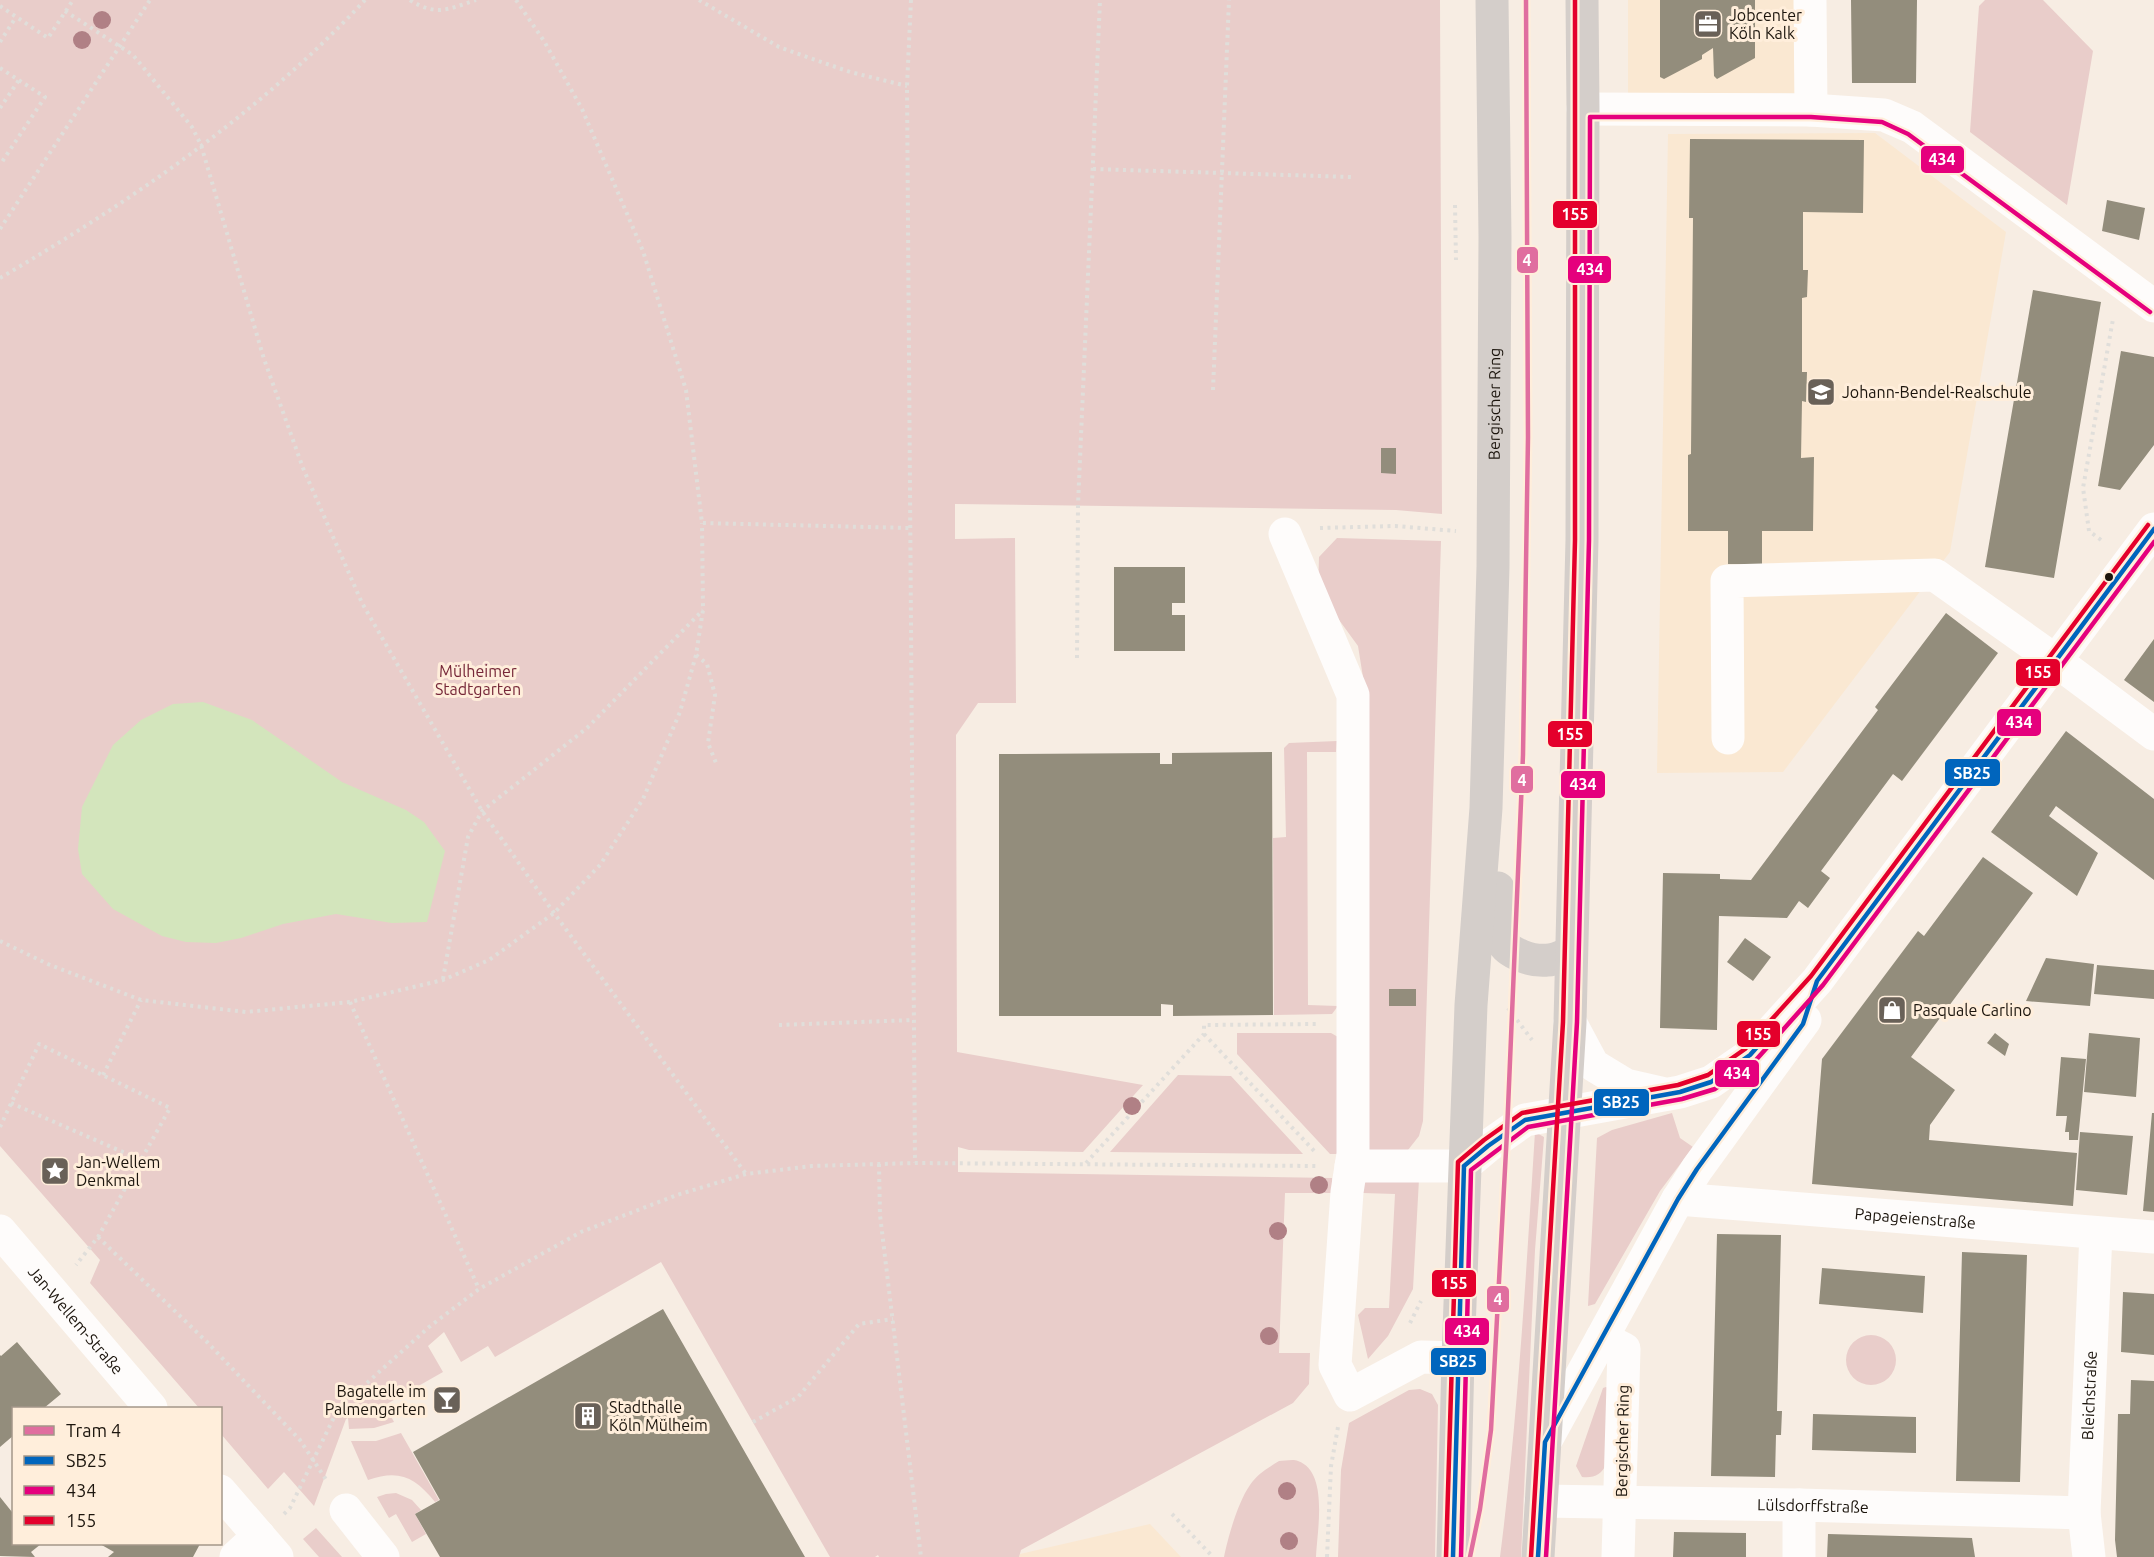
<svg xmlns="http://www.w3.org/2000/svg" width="2154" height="1557" font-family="Ubuntu,sans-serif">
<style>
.built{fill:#fae8d2}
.green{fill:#e9cdca}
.water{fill:#d3e5bc}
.building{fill:#938d7c}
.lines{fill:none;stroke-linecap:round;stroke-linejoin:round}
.path{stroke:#e0deda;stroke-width:4;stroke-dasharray:3 4.5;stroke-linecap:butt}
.minor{stroke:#fefcfb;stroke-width:33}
.major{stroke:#d4ceca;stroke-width:33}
.bus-1-casing{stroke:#ffeedb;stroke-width:9}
.bus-2-casing{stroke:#ffeedb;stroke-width:9}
.bus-3-casing{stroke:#ffeedb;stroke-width:9}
.bus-1{stroke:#0065bd;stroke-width:4.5}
.bus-2{stroke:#e5007d;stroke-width:4.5}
.bus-3{stroke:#e4002b;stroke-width:4.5}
.tram-1-casing{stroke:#ffeedb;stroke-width:9}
.tram-1{stroke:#e06e9f;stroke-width:4.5}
.tree{fill:#b08085}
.bus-dot{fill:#1c150d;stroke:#ffeedb;stroke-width:2}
.labels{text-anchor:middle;stroke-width:6;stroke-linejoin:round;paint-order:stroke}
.poi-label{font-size:16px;fill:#1c150d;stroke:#ffeedb;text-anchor:start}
.street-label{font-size:16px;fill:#1c150d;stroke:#ffeedb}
.park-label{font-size:16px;fill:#762738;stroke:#ffeedb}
.line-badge{stroke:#ffeedb;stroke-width:2}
.badge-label{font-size:16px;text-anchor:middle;font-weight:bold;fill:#fff}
</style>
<rect width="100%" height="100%" fill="#f7ede3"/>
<!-- built -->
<path class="built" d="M1628,0h168l2,93 -170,1z
M1875,133l131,99 -56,320 -167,220 -126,1 11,-639z
M1150,1524l31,33h-162l1,-3z"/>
<!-- green -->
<path class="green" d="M0,0h1440l2,514 -46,-4 -441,-6v35l60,-1 1,165h-38l-22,32 1,317 186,33 -60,67 -114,-2 -11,-3v25l374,6v15h-47l-6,160h31l-1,31 -16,19 -272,147 -2,7h-140l-1,-2 -3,2h-45l-169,-295 -166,95 -7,-11 -27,16 -17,-30 -16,14 15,26 -58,33 9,17 -20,6 -25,1 -1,-11 -2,1 -32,87 -30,-34 -16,17 -47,-55 -1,-26h-21l-109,-125 10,-23 -100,-114z
M1985,0h58l50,51 -26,154 -97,-73 9,-126z
M1337,538l104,3 -18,580 -4,15 -11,14 -40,5 -2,-459 -8,-50 -40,-55 1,-34z
M1337,741l-1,11h-29l1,253 30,1 -6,8 -58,1 -1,-177 13,-1 -2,-89 5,-5z
M1237,1033h94l7,4 1,117h-9l-93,-100z
M1178,1075l53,1 72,78 -193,-2z
M1672,1113l8,25 13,9 -33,44 -65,113 -7,2 9,-168 15,-8z
M1535,1132l9,5 -9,113 -14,307h-21c18,-141 26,-283 35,-425z
M1363,1178l56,1 -6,110 -25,47 -20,23 -10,-44 7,-7h24l6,-114 -32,-1z
M1846 1360a25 25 0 1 1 50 0a25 25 0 1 1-50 0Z
M1606,1387l3,2 -2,74c-6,12 -12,15 -25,14l-6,-11 27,-78z
M1420,1389l12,5 6,11 -3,152h-97l3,-87 8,-47 60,-33z
M401,1433l38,67 -4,2c-20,-25 -36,-33 -67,-22l-17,-39h25z
M1279,1461c6,0 14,-2 19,0 31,11 19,70 18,96h-92c4,-20 14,-55 26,-72 7,-11 18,-17 29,-24z
M396,1493l16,7 9,10 -6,4 11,20 -14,8 -16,-28 -7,4 -12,-21 9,-3z
M316,1528l26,29h-23l-16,-18z"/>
<!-- water -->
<path class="water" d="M203,702l49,18 90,62 64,28 18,12 21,29 -18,71 -35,1 -56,-9 -53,10 -42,14 -25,5 -30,-1 -24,-6 -49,-27 -31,-35 -4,-25 4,-42 31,-62 28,-25 32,-16z"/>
<!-- building -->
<path class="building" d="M1660,0h95v58l-38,21 -3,-3 -1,-28 -11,7v4l-38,20 -4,-2z
M1851,0h66l-1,83h-64z
M1690,139l174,1 -1,73 -60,-1v58h5l-1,27 -5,1v74h5l-1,30 -4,-1 -1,57 13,-1 -1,74h-51v34l-34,-1v-33h-40v-76l3,-1 2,-236h-4z
M2107,200l38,8 -6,32 -37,-9z
M2033,290l68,12 -47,276 -69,-11z
M2121,351l33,6v88l-34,45 -22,-4z
M1381,448h15v26l-15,-1z
M1114,567h71v36h-13v12h13v36h-71z
M1946,613l52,40 -96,128 -9,-7 -72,97 9,7 -22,30 -9,-7 -12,17 -68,-2 -2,114 -57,-2 3,-155 57,1v5l31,1 127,-170 -3,-3z
M2154,639v63l-30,-22z
M2066,731l88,68v81l-98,-74 -7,10 49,37 -21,43 -86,-64z
M1272,752l1,263 -100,1v-11l-12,-1v12h-162v-262l161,-1v11h12v-11z
M1983,857l50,36 -122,164 44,33 -25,35 -1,15 148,13 -4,53 -261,-22 10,-125 96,-128 6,5z
M1745,938l26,19 -18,24 -26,-19z
M2046,958l48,6 -4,42 -64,-5z
M2097,965l57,5v29l-60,-5z
M1389,989h27v17h-27z
M1995,1033l14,11 -4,12 -18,-13z
M2089,1033l51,5 -4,59 -52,-5z
M2061,1057l25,2 -8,81h-9v-8h-4l2,-16h-11z
M2152,1113h2v99l-11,-1z
M2080,1132l53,4 -6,59 -51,-5z
M1717,1234l64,1 -4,176h5l-1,24h-5l-1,42 -64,-1z
M1962,1252l65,3 -7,227 -64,-1z
M1822,1268l103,8 -2,37 -104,-9z
M2123,1292l31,2v61l-33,-3z
M663,1309l142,248h-365l-25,-43 25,-14 -27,-48z
M17,1342l44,52 -17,14h-30v27l-14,12v-92l1,1z
M2131,1380l23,1v176h-37l-2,-17 3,-126h12z
M1813,1414l103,3v36l-104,-3z
M0,1497l12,15 2,-2v34h27l-10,8 4,5 -35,-1z
M1674,1532l72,1v24h-73z
M1828,1534l144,4 3,19h-148z
M100,1544h100l-7,13h-85l6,-5z"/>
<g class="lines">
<!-- path -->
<path class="path" d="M410,0c27,17 38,9 66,0
M516,0l28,41 38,68 61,142 43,139 16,133 208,5
M699,0l80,47 71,25 57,14
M911,0l-4,86 8,1077
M0,6l48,32 25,-38
M65,11l68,44 59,72 9,18 63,214 39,109 59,135 120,208 72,102 192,261
M0,42l16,-25
M0,68l45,29 -45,68
M0,108l19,-28
M1093,169l258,8
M1455,205l1,55
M0,229l150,-229
M0,278c132,-77 261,-166 365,-278
M1213,390l16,-390
M1320,528l75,-2 61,5
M2101,540l-12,-9 -6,-43 30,-169
M696,655l11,9 8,31 -7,48 8,20
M1077,658l1,-153 22,-505
M0,941l50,24 91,35 105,12 104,-10 93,-22 46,-20 65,-47 46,-48 43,-66 37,-87 16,-57 7,-45 -1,-87
M443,979l25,-142 14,-26 105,-83 116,-118
M350,1002l129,287
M1508,1008l24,32
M779,1025l135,-5
M1204,1034l113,120
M103,1075l38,-75
M11,1103l130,57
M0,1127l39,-83 131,64 -72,129 -22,28
M1086,1163l118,-129v-9l114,-1
M879,1164l1,51 41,342
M98,1237l109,105 93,98 27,41
M1410,1323l11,-22
M753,1422l45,-25 61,-73 34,-5
M284,1514l6,-6 48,-99 91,-82 50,-38 102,-57 96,-37 69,-21 66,-8 103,-3 401,3
M1172,1514l41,43
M1327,1557l4,-91 7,-39"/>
<!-- minor -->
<g class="minor">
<path d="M1810,0l1,110"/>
<path d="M1583,109l228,1 73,5 28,12 242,179"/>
<path d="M1285,534l68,161v459l-6,38 -12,173 15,30 71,-38 37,1"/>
<path d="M1728,738l-1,-157 208,-6 121,86 98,73"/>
<path d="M1570,1022l23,43 33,20 35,8"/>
<path d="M1351,1166h113l24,-20 37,-26 155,-28 31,-10 39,-27 67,-74 337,-452"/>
<path id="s1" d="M1678,1199l476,38"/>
<path id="s2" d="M0,1231l151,177"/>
<path d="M1602,1338l22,11 -6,208"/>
<path d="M1545,1442l133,-243 19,-30 108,-149"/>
<path d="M220,1491l57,66"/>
<path id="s3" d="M1541,1501l258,4 285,8"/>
<path d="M1799,1505v52"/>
<path d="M346,1510l37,47"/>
<path d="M236,1557l23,-21"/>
<path id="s4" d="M2089,1557l-5,-44 12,-280"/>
</g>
<!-- major -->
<g class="major">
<path d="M1498,888c-1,16 -4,38 4,53 6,13 32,21 46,19 8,0 16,-5 23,-7"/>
<path id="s5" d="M1453,1557l5,-199 13,-353 15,-197 7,-241 2,-330 -3,-237"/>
<path d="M1538,1557l32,-535 12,-482 1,-431 -1,-109"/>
</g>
<!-- bus-1 casing -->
<g class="bus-1-casing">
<path id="bus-1" d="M1464,1166l24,-20 37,-26 155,-28 31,-10 39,-27 23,-26
M1453,1557l11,-391
M1538,1557l7,-115 133,-243 19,-30 106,-145 14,-43 337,-452"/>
</g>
<!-- bus-2 casing -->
<g class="bus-2-casing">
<path id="bus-2" d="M1461,1557l10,-387 57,-43 154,-28 33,-10 40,-28 68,-76 331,-443
M1546,1557l31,-535 12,-482 1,-423h221l71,5 26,12 242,178"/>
</g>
<!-- bus-3 casing -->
<g class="bus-3-casing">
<path id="bus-3" d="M1446,1557l12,-395 26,-22 38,-27 156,-28 30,-10 37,-26 66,-73 337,-451
M1531,1557l32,-535 12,-482v-540"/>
</g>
<!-- bus-1 -->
<use href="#bus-1" class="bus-1"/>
<!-- bus-2 -->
<use href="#bus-2" class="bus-2"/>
<!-- bus-3 -->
<use href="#bus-3" class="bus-3"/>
<!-- tram-1 casing -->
<g class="tram-1-casing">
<path id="tram-1" d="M1470,1557l10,-48 11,-79 16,-298 16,-377 5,-318 -2,-437"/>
</g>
<!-- tram-1 -->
<use href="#tram-1" class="tram-1"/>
</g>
<!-- trees -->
<g class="tree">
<circle cx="102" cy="20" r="9"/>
<circle cx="82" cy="40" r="9"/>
<circle cx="1132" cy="1106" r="9"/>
<circle cx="1319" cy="1185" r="9"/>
<circle cx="1278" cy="1231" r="9"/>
<circle cx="1269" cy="1336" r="9"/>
<circle cx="1287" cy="1491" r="9"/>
<circle cx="1289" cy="1541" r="9"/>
</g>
<!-- icons -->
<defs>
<g id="office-square" transform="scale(1.5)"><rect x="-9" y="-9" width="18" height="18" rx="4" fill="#696158" stroke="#ffeedb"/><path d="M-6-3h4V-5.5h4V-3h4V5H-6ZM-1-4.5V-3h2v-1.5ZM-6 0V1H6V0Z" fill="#fff"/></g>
<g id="school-square" transform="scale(1.5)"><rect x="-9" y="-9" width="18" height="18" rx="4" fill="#696158" stroke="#ffeedb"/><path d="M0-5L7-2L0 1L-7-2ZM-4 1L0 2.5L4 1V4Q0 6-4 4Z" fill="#fff"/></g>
<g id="shop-square" transform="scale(1.5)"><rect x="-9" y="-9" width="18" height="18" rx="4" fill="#696158" stroke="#ffeedb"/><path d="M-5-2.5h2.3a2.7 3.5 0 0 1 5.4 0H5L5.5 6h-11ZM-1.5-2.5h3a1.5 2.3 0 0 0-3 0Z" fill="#fff"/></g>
<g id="sight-square" transform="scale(1.5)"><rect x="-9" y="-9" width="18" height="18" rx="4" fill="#696158" stroke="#ffeedb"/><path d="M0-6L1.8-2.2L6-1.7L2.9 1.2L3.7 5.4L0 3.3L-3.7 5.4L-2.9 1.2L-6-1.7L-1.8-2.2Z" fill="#fff"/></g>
<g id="bar-square" transform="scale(1.5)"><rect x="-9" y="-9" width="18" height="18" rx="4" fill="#696158" stroke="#ffeedb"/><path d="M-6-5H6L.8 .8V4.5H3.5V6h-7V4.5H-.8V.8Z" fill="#fff"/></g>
<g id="building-square" transform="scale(1.5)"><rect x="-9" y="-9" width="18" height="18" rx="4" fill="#696158" stroke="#ffeedb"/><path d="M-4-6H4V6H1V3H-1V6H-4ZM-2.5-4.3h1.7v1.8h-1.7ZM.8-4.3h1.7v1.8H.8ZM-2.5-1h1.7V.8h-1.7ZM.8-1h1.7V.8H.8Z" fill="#fff"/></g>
</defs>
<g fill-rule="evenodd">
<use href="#office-square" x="1708" y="24"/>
<use href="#school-square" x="1821" y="392"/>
<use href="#shop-square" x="1892" y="1010"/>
<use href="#sight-square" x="55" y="1171"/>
<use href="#bar-square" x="447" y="1400"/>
<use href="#building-square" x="588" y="1416"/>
</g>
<!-- markers -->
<circle class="bus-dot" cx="2109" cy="577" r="5"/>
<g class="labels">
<!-- poi labels -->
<g class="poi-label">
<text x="1729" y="21">Jobcenter<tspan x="1729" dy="18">Köln Kalk</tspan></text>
<text x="1842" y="398">Johann-Bendel-Realschule</text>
<text x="1913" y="1016">Pasquale Carlino</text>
<text x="76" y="1168">Jan-Wellem<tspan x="76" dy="18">Denkmal</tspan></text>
<text x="426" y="1397" text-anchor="end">Bagatelle im<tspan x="426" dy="18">Palmengarten</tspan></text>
<text x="609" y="1413">Stadthalle<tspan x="609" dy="18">Köln Mülheim</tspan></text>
</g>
<!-- street labels -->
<g class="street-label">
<text dy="6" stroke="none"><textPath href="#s5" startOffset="1154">Bergischer Ring</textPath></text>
<text dy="6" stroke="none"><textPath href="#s1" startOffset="238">Papageienstraße</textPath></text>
<text dy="6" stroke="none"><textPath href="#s2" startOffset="117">Jan-Wellem-Straße</textPath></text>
<text dy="6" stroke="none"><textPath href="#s4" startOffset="162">Bleichstraße</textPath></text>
<text transform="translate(1622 1441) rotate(-89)" y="6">Bergischer Ring</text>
<text dy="6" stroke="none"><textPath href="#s3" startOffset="272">Lülsdorffstraße</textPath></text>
</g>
<!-- park labels -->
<g class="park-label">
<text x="478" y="677">Mülheimer<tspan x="478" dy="18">Stadtgarten</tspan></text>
</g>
</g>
<g class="line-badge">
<rect x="1920" y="145" width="45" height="29" rx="6" fill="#e5007d"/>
<rect x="1552" y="200" width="46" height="29" rx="6" fill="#e4002b"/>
<rect x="1516" y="246" width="23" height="28" rx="6" fill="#e06e9f"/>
<rect x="1567" y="255" width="45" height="29" rx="6" fill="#e5007d"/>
<rect x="2015" y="658" width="46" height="29" rx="6" fill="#e4002b"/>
<rect x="1996" y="708" width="46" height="29" rx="6" fill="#e5007d"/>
<rect x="1547" y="720" width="46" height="28" rx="6" fill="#e4002b"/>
<rect x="1944" y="758" width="57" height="29" rx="6" fill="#0065bd"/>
<rect x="1510" y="765" width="24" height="29" rx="6" fill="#e06e9f"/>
<rect x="1560" y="770" width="46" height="29" rx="6" fill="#e5007d"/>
<rect x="1736" y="1020" width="45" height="28" rx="6" fill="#e4002b"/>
<rect x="1714" y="1059" width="46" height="29" rx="6" fill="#e5007d"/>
<rect x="1593" y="1088" width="57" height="29" rx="6" fill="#0065bd"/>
<rect x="1431" y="1269" width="46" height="29" rx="6" fill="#e4002b"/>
<rect x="1486" y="1285" width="24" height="28" rx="6" fill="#e06e9f"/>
<rect x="1444" y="1317" width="46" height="29" rx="6" fill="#e5007d"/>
<rect x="1430" y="1347" width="57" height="29" rx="6" fill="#0065bd"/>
</g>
<g class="badge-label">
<text x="1942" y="165">434</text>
<text x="1575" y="220">155</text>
<text x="1527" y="266">4</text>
<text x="1590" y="275">434</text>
<text x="2038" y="678">155</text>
<text x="2019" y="728">434</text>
<text x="1570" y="740">155</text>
<text x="1972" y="779">SB25</text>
<text x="1522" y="786">4</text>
<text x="1583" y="790">434</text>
<text x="1758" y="1040">155</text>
<text x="1737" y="1079">434</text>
<text x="1621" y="1108">SB25</text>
<text x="1454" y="1289">155</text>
<text x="1498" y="1305">4</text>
<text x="1467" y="1337">434</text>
<text x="1458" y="1367">SB25</text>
</g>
<!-- legend -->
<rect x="12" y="1407" width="210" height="138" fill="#ffeedb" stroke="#a49789" stroke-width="1.5"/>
<rect x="24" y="1426" width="30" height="9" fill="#e06e9f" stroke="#a49789" stroke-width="1.5"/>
<text x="66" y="1437" font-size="18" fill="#1c150d">Tram 4</text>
<rect x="24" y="1456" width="30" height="9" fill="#0065bd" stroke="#a49789" stroke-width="1.5"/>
<text x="66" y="1467" font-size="18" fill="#1c150d">SB25</text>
<rect x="24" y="1486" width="30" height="9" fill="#e5007d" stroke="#a49789" stroke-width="1.5"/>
<text x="66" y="1497" font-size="18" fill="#1c150d">434</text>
<rect x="24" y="1516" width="30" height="9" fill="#e4002b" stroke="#a49789" stroke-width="1.5"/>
<text x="66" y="1527" font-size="18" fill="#1c150d">155</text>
</svg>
